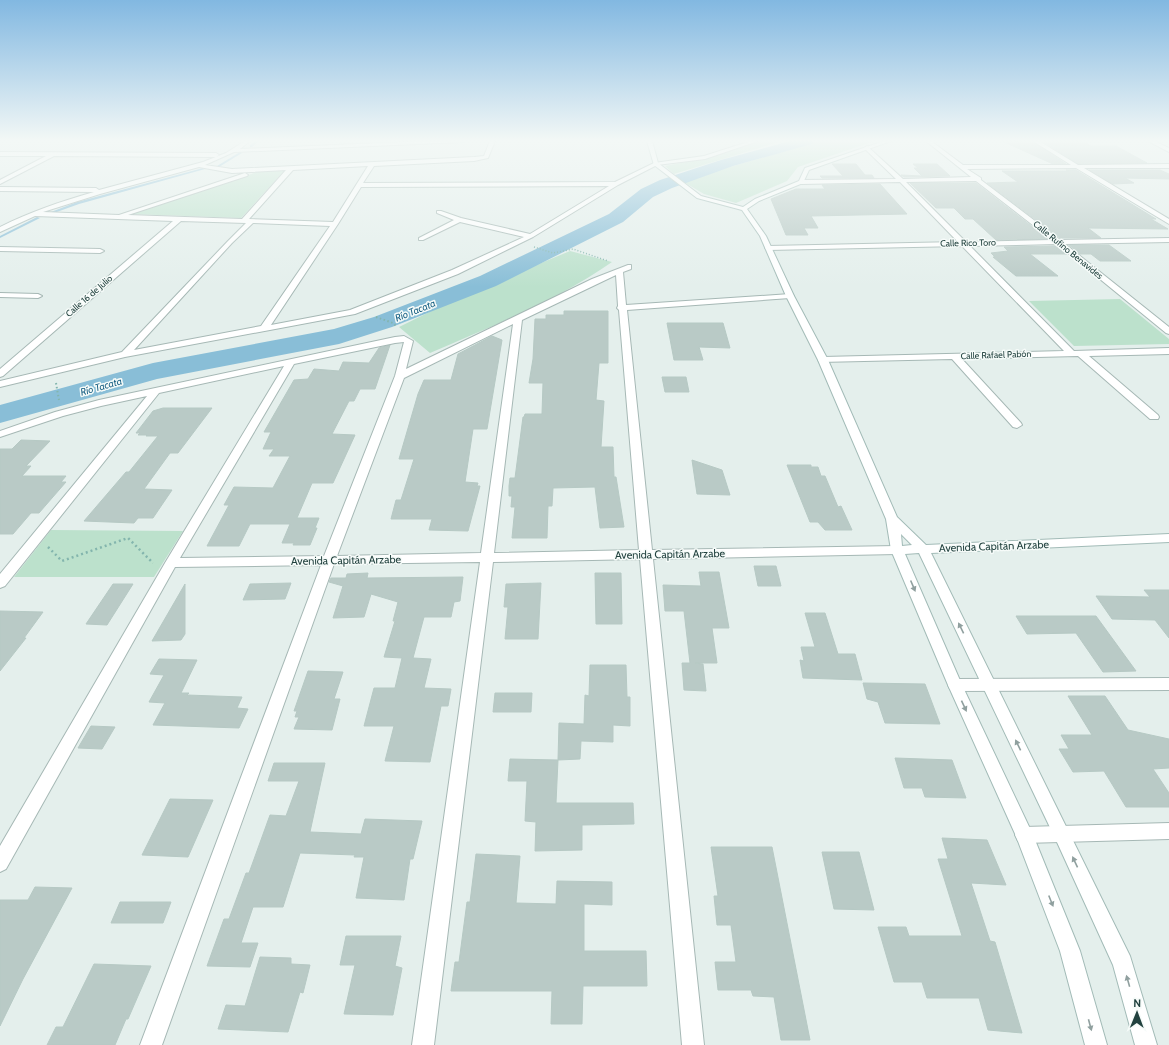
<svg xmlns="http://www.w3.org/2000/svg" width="1169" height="1045" font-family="Cabin,sans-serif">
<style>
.green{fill:#bce1cc}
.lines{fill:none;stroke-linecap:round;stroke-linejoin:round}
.stream{fill:#89bed7;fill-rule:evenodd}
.river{fill:#89bed7;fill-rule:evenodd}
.building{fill:#b9cac6;stroke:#b6c9c4}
.street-casing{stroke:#a6b8b5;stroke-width:2}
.secondary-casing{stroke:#a2bbb7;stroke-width:2}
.path-far2{stroke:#83b5ad;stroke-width:1.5;stroke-dasharray:1 2;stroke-linecap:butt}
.path-far1{stroke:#83b5ad;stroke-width:2;stroke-dasharray:1.5 2.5;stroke-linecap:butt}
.path{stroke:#83b5ad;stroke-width:2.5;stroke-dasharray:2 3;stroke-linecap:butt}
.street{fill:#fff;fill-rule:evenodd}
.secondary{fill:#fff;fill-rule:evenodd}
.oneway{fill:#90a09f}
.labels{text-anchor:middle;stroke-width:3;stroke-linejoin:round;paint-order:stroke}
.far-street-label{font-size:9px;fill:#22423f;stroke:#f6fbf9}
.far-water-label{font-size:10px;font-style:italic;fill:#175f83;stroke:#f6fbf9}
.street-label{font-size:11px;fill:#22423f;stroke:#f6fbf9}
</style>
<rect width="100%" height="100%" fill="#e4efec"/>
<!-- green -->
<path class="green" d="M761,141h21l-108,33 -9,-8 42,-8z
M818,141h57l-77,26 -11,14 -51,22 -32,-9 -22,-13z
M285,170l-44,48 -110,-4 96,-31 32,-12z
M570,251l42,11c-56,39 -120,64 -182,91l-31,-26 63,-31z
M1120,299l49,40v5l-95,2 -45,-45z
M51,530l132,1 -29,46h-140z"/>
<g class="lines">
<!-- stream -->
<path class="stream" d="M256,141h3l-7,6h-2v-2z
M240,152l2,1 -23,14 -2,-1z
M203,168l2,1 -126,35 -25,9 -3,-1 26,-10z
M37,217l3,1 -40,20v-2z"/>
<!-- river -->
<path class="river" d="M790,141h24l-2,3 -79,22 -61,22 -19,9 -30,25 -127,64 -104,41 -53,17 -182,35 -157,44v-18l153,-42 181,-34 40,-12 106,-41 129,-62 32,-25 19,-9 61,-20z"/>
</g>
<!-- building -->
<path class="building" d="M1002,141h30l34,23h-13z
M1042,141h39l10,5h25l31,17 -69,1z
M832,164h24l9,11h7l2,3h-52l-2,-2h23z
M913,164h24l13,12 -46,1 -3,-2 21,1 -8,-8h4z
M1066,170h10l80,49h-5l17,10 -80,-1 13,10h-41l-73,-55 31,-1 -16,-11h67z
M1089,170h71l9,4v5l-44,-1 9,5 -21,1z
M910,183h66l72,56 -52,1 -23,-21h-8l-11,-11h-18z
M880,184l27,30 -96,2 7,12h-14l4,7h-22l-15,-36 25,-10h29l-3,-4h5z
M1069,245h40l22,16h-31l-9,-7h-11z
M1056,246l11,8h-37l28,22h-42l-23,-19h2l-4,-4 17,-2 -4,-4z
M564,311h44v52h-9l-3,37 8,1 -3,46h12l1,30h2l8,50 -24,1 -5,-41 -42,1 -1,18h-4l-1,32h-35l3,-31h-4l1,-11h-3v-10l1,-8h5l8,-61h1l1,-3h17l1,-31h-14l4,-24 2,-40h11v-4h18z
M667,323h56l7,25 -31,-1 4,13h-29z
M492,336l10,4 -15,89h-14l-8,53 13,1 -1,3h3l-12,45 -39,-1 3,-11h-41l5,-19h5l13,-41h-15l19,-65 6,-14h27l7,-26z
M390,345l-15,44h-15l-6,12h-5l-17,33 23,1 -22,48h-21l-15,35h22l-4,10h2l-7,17h-17l1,-2h-12l8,-19h-40l-11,22h-32l22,-41h-5l10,-18 39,1 17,-32h-21l5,-7h-11l8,-17h-7l30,-52 14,-1 6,-10 25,2 4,-9 26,1 10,-15z
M662,377h24l3,15h-24z
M163,408h49l-34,45h-8l-26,36 28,1 -19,28h-15l-4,5 -50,-2 42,-49h3l29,-36h-12l1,-1h-9l2,-2h-4l17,-22z
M21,440l29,1 -24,25h5l-9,10h44l-5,6h5l-27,31h-8l-18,21h-13v-85h12z
M692,460l30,10 8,25 -33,-1z
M787,465h24v2h7l3,9h4l13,31 3,-1 11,24h-27l-7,-8h-8z
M754,566h22l5,20h-23z
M699,572h20l10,56h-17l5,35h-22l8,1 3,27 -22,-1 -2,-27h8l-6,-52h-19l-2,-26 38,1z
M368,573l-1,5 96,-1 -3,24 -6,1 -3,15h-27l-11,41 18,1 -7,29 27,1 -3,17h-7l-11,56 -45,-1 9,-35h-30l10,-38h21l7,-30 -18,-1 11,-36h-2l5,-19 -27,-8 -7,23 -31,1 10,-32 -14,-4 2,-4h15l1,-4z
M595,573h26l1,51h-26z
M291,583l-6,16 -42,1 7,-16z
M541,583l-3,56h-33l3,-32h-4l2,-23z
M113,584h20l-26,41 -21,-1z
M185,584v50l-4,6 -29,1z
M1144,590h25v48l-14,-18 -43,-1 -16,-23 54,1z
M0,611l43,1 -19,26h2l-26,33z
M805,613h20l13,41h17l7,26 -59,-2 -3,-18 4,1 -3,-14h14z
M1016,616h80l40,55 -33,1 -27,-39 -49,1z
M159,659l38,1 -16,33h8l-2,2 55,2 -5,11 11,1 -9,19 -86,-3 12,-22 -16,-1 15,-27 -14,-1z
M590,665h36l1,32h3v29l-17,-1v17l-32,-1 -1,18 -22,1 1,-37 25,1 1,-29 4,1z
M308,671l35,1 -9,27h6l-8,31 -38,-1 5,-12h-4l2,-6h-3z
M863,683l62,1 15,40 -55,-1 -7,-21 -11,-3z
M495,693h37l-1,19h-38z
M1068,696h37l23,34 41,9v29l-16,1 16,24v14h-43l-22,-36 -31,1 -14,-23h10l-8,-14h31z
M91,726l24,1 -13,22 -24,-1z
M895,758l57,2 14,38 -41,-1 -3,-9h-18z
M510,759l48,1 -2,43h77l1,21 -52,1v25l-47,1 1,-29 -11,-1 2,-40h-19z
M274,763h51l-15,69 51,2 4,-15 57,2 -9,38h-3l-6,41 -48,-2 8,-41h-10l1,-2 -55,-2 -17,54h-30l-12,36h17l-8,24 -43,-1 17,-47h5l17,-46h3l21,-58 16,1 13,-35h-31z
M170,799l43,1 -25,57 -46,-2z
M942,838l45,2 19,45 -35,-2 19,58 5,1 27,91 -34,-3 -9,-32h-52l-5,-16h-28l-16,-55h28l3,9h53l-24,-77h10z
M711,847h61l38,193h-29l-7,-43 -21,-1 -2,-6h-33l-3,-28h21l-5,-37h-14l-3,-29h4z
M822,852h37l15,58 -40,-1z
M476,854l44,2 -4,47 40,1 1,-23 55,1v23l-28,-1v47h62l1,35h-64l-1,38h-31l1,-33h-101l4,-29h4l8,-60h3z
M35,887l37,1 -49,91 -23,47v-126h28z
M120,902h51l-8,21h-52z
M346,936h55l-6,30 7,2 -9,47 -49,-1 11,-49h-15z
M260,957l31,1v6l19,1 -7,28 -3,-1 -12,40 -70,-3 8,-24 19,1z
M94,964l57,2 -23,53h-2l-11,26h-68l9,-18h7z"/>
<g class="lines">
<!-- street casing -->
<g class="street-casing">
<path id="street" d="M245,141h5l-10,8 187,-8h38l-2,1 -229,10 -29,13 27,4 242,-12 10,-1 6,-15h5l-7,17 -14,3 -100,5 -11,17 252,-1 39,-19 50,-7 47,-15h7l-53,18 -48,6 -39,20 -85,52 -75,37 -103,40 -230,43 -125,30v-6l122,-29 106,-111 18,-18 -65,-2 -178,155 -3,1v-8l173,-148 -138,-5 -35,16v-5c30,-15 62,-26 94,-35l-94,-1v-4l96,1 3,2 104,-28 23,-9zM368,166l-35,56 -84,-3 44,-49zM199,167l33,6 54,-3 -44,49 -114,-4 119,-39 1,-1 -3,-2 -126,42 -76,-3 57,-18zM609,186l-79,48 -69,-16 -20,-7h-4v2l17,7 -35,18v2h4l37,-18 64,15 -72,33 -102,40 -79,15 67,-101 23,-37zM253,223l77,3 -69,100 -127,24 98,-107z
M926,141h5l32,24h108l-38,-24h6l39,24 91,-1v4h-85l85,51v5l-93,-56 -109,1 14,9v2l79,60 109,-2v4l-104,2 104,83v7l-3,-1 -109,-89 -87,2 104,105 95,-3v6l-80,2 69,59 1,2 -1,2h-8l-72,-63 -116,3 59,64 1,2 -5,3 -4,-1 -61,-68 -132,3 -2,-2 2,-2 3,-1 241,-6 -102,-105 -194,4 -3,-2 3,-2 190,-4 -58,-60 -99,2 -3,-2 3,-2 95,-1 -31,-30 -1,-1 3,-2 36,33 68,-2zM976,181l76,59 -86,2 -60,-60z
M1148,141h6l15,7v4z
M0,152l216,1 3,2 -3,2 -162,-1 -54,28v-4l46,-24h-46z
M0,247l100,2 4,2 -4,2 -100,-2z
M628,265h3v4l-8,3 3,33 164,-11 4,2 -4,2 -163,12 25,240 245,-4 4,1 2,3 -2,3 -4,1 -244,5 51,486h-22l-42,-486 -147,3 -59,483h-22l68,-483 -146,2 -172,481h-22l181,-480 -146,2 -169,302 -6,3v-26l165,-283 119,-197 -125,27 -154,193 -5,2v-14l147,-178 -46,10 -38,10 -63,21v-6l55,-19 44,-12 296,-63 9,-1 9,5 -7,28 186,-90zM616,275l2,31 -1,2 2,2 20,240 -145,3 28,-233zM513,324l-32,229 -144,3 67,-178zM404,342l-9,34 -71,180 -144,2 114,-194 101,-21z
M0,293l38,1 4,2 -4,2 -38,-1z
M1169,678v12l-214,1 -5,-2 -2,-4 2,-4 5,-2z
M1169,823v16l-145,4 -6,-2 -3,-6 3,-6 6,-2z"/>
</g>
<!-- secondary casing -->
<g class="secondary-casing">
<path id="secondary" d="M647,141h5l6,22 43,33 42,11 12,-8 44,-18 6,-13 79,-27h7l-82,29 -6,13 -44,18 -12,8 19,27 28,60 34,64 69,157 29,28 243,-11v8l-238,11 199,403 27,89h-22l-22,-80 -57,-125 -137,-287 -14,1 57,131 71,150 47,116 27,94h-22l-25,-94 -44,-115 -68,-151 -57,-135 -5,-31 -68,-159 -32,-64 -26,-60 -18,-26 -45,-12 -43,-33zM901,534l11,11 -10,1z"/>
</g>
<!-- path-far2 -->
<path class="path-far2" d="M534,247l19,6 20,-4 35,12"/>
<!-- path-far1 -->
<path class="path-far1" d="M376,317l17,6 3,3
M56,383l3,17"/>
<!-- path -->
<path class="path" d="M48,547l14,14 66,-23 25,25"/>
<!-- street -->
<use href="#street" class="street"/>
<!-- secondary -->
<use href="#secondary" class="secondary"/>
</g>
<!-- one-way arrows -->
<defs><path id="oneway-solid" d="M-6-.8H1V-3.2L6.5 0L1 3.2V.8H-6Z"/></defs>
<g class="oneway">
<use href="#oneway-solid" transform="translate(913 586) rotate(67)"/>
<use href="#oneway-solid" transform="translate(961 628) rotate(-116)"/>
<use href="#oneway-solid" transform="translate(964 706) rotate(65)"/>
<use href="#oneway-solid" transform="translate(1018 745) rotate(-116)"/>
<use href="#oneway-solid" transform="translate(1075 862) rotate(-115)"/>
<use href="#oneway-solid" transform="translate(1051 901) rotate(68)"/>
<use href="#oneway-solid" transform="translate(1128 981) rotate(-106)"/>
<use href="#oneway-solid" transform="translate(1090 1025) rotate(75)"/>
</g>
<!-- sky -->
<linearGradient id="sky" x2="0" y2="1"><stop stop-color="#82b8e1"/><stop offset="0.49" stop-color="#f3f8f6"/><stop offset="1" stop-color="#f3f8f6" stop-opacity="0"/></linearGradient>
<rect width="1169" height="287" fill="url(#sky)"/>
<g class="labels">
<!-- far-street labels -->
<g class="far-street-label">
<text transform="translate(968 243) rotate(-1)" y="3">Calle Rico Toro</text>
<text transform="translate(1068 250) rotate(39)" y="3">Calle Rufino Benavides</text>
<text transform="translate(89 296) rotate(-41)" y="3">Calle 16 de Julio</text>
<text transform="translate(996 355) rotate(-2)" y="3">Calle Rafael Pabón</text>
</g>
<!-- far-water labels -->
<g class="far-water-label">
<text transform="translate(415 310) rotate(-22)" y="4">Río Tacata</text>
<text transform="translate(101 386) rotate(-16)" y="4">Río Tacata</text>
</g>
<!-- street labels -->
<g class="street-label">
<text transform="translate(994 546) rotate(-2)" y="4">Avenida Capitán Arzabe</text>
<text transform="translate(670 554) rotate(-1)" y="4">Avenida Capitán Arzabe</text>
<text transform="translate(346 560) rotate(-1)" y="4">Avenida Capitán Arzabe</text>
</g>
</g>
<!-- north arrow -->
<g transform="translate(1137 1013) rotate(1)" stroke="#f6fbf9" stroke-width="3" paint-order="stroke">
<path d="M0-3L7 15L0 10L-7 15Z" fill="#22423f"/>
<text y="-6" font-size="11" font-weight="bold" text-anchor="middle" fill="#22423f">N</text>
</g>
</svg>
